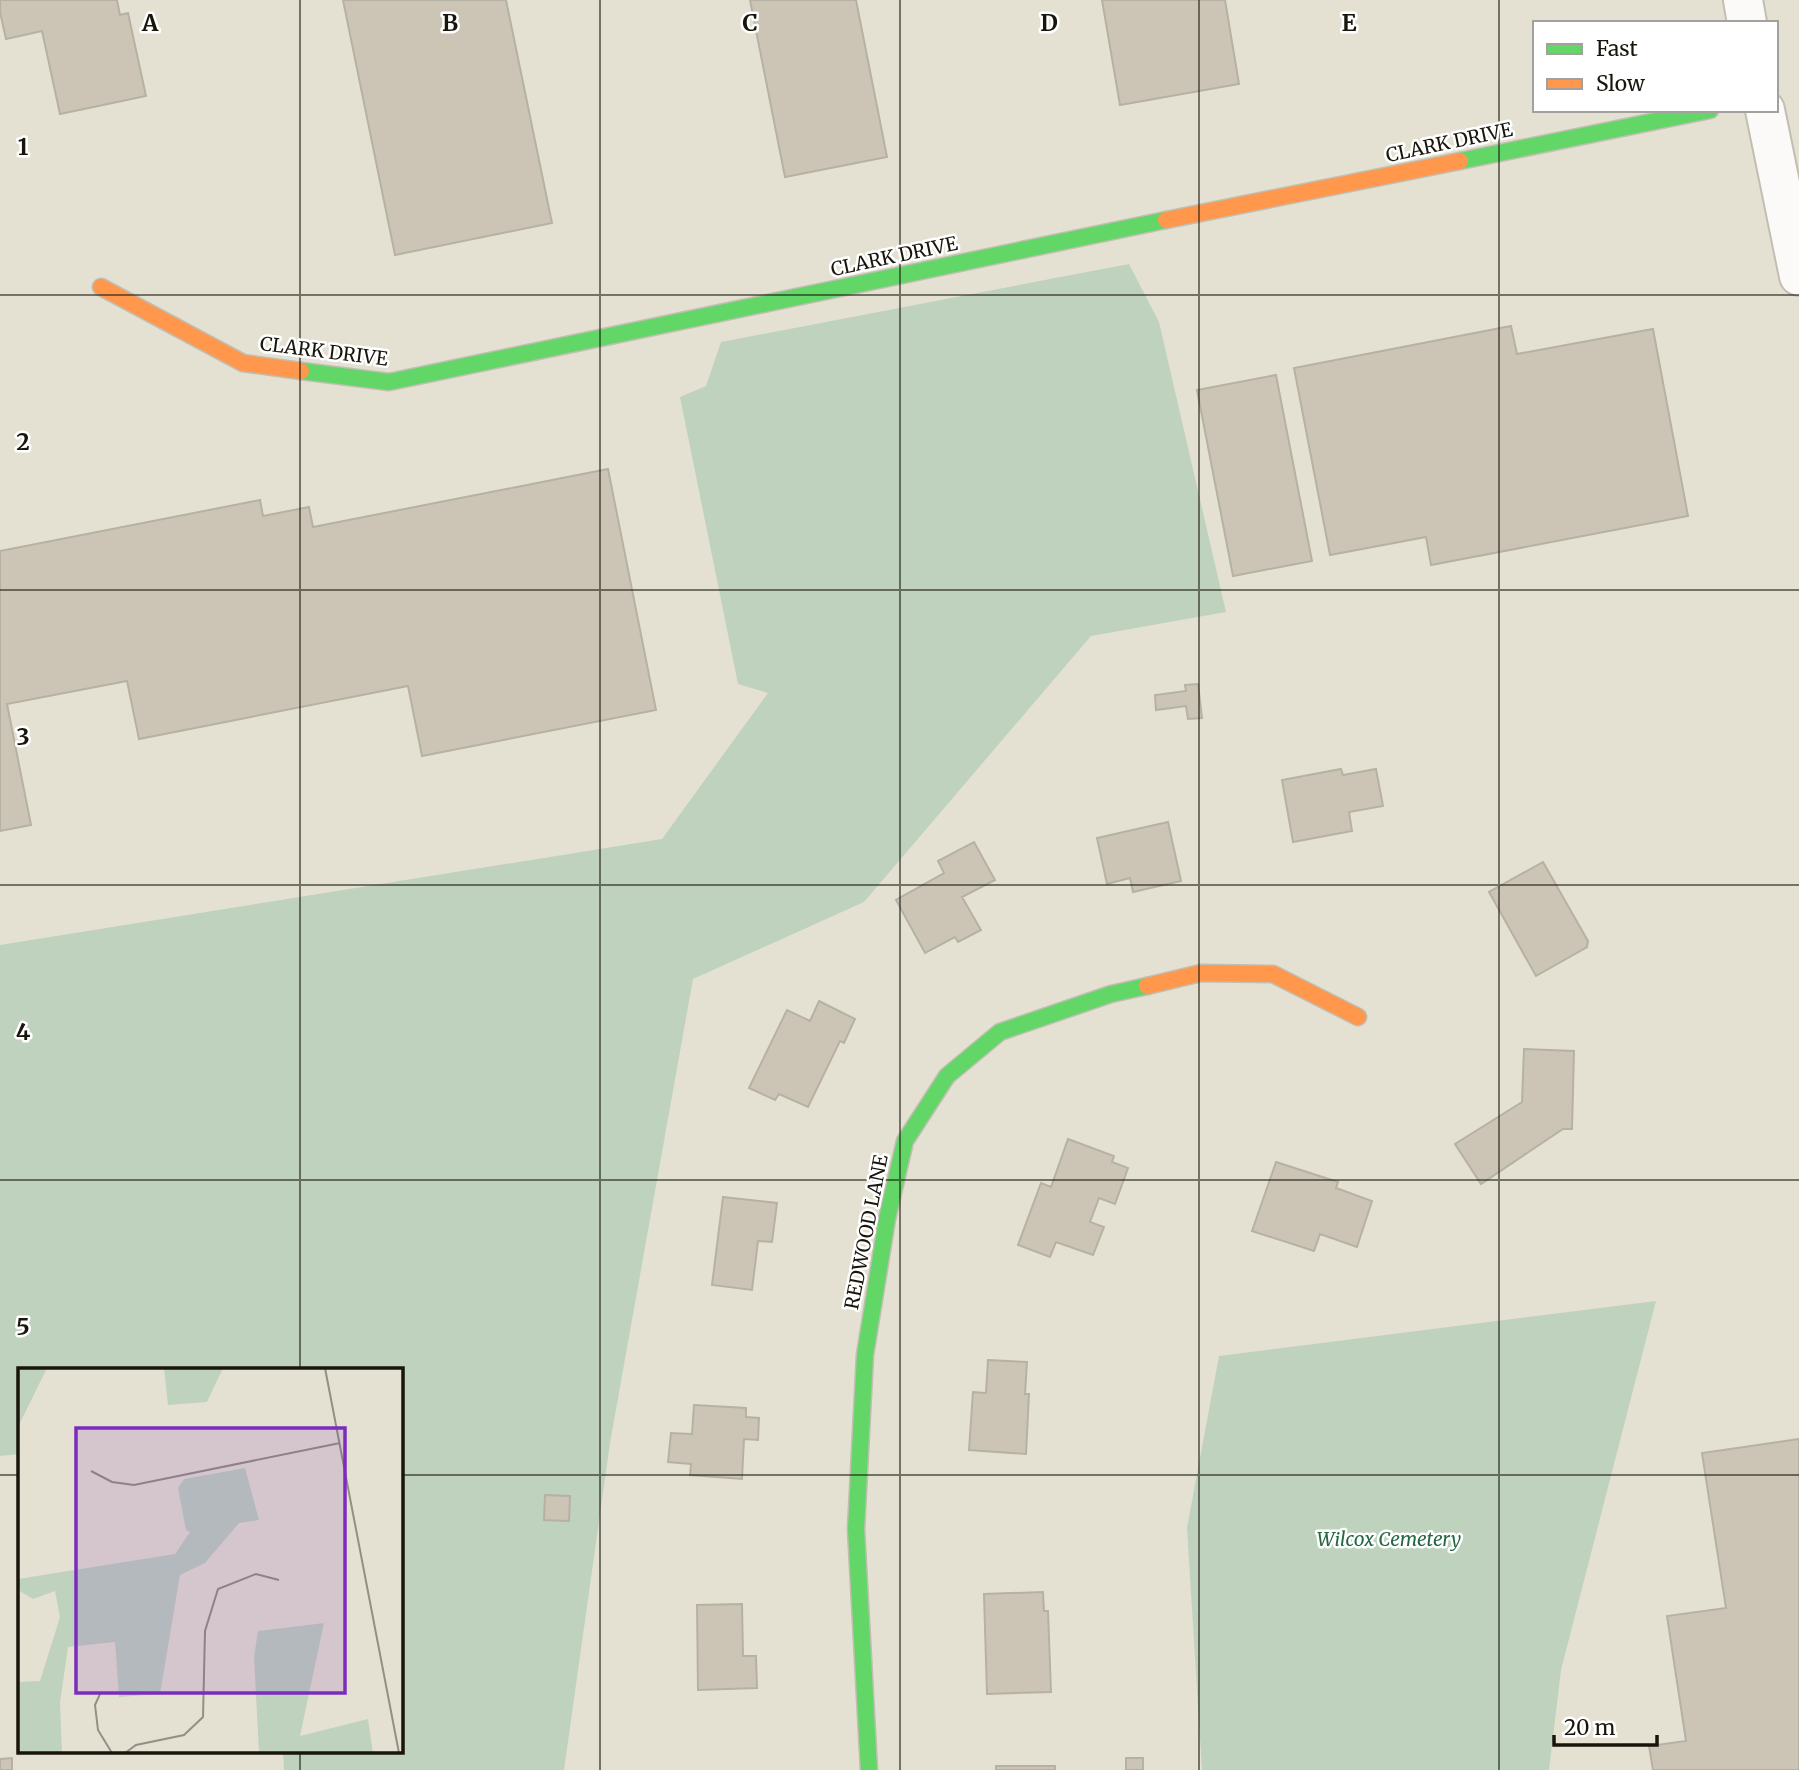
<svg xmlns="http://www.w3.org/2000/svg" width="1799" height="1770" font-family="Merriweather,serif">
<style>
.green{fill:#bfd2be}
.building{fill:#ccc5b6;stroke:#b6b1a5;stroke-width:2}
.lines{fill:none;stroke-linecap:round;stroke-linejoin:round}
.street-casing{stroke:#c1beb2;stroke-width:42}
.fast-casing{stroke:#c1beb2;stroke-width:19}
.slow-casing{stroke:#c1beb2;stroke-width:19}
.street{stroke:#fbfaf8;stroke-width:38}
.fast{stroke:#63d668;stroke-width:16}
.slow{stroke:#ff974d;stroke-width:16}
.grid{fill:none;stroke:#18150b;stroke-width:2;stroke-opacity:0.55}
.labels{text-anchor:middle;stroke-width:5;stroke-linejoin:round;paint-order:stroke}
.street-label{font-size:19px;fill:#18150b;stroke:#fff}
.park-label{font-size:19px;font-style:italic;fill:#256743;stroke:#fff}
.inset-road{fill:none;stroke:#938f82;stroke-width:2}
.view{fill:#7b2cbf;fill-opacity:0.15;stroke:#7b2cbf;stroke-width:3.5}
.inset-edge{fill:none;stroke:#18150b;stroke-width:3.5}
.grid-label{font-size:23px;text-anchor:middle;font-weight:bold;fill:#18150b;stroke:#fff;stroke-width:5;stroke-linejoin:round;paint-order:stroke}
</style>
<rect width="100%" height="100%" fill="#e5e1d2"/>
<!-- green -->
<path class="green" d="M1129,264l30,58 67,290 -135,24 -227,266 -171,77 -83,464 -46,327h-280l-1,-19h118v-382h-382v85l-19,2v-511l662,-106 106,-146 -30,-9 -58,-287 26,-11 15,-44z
M1656,1301l-95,369 -12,100h-347l-15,-242 32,-172z"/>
<!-- building -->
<path class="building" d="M0,0h117l3,15 8,-2 18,83 -86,18 -18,-83 -36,8 -6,-27z
M343,0h163l46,223 -157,32z
M750,0h106l31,157 -102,20z
M1102,0h123l14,84 -119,21z
M1511,326l6,28 136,-25 35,187 -257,49 -5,-28 -96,18 -36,-187z
M1276,375l36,186 -79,15 -36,-186z
M608,469l48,241 -234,46 -14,-70 -269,53 -12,-58 -120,23 24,121 -31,6v-280l260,-51 3,16 46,-9 4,20z
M1198,684l4,34 -14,1 -2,-13 -30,4 -1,-15 31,-4 -1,-6z
M1341,769l2,6 33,-6 7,37 -34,6 3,19 -59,11 -11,-62z
M1168,822l13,59 -48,11 -3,-14 -23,6 -10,-46z
M974,842l21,38 -33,17 19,33 -23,12 -3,-5 -30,16 -29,-53 48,-27 -6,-12z
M1543,862l45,79 -1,6 -51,29 -47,-84z
M819,1001l36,18 -11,24 -4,-2 -32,66 -29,-13 -4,6 -26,-12 38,-78 23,11z
M1524,1049l50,2 -2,78h-9l-82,55 -26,-40 67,-42z
M1068,1139l46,17 -2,6 16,6 -13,36 -16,-6 -9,24 14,5 -11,28 -37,-13 -6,15 -32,-12 23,-62 10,4z
M1276,1162l62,20 -2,6 36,13 -15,46 -37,-13 -6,17 -62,-20z
M723,1197l54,6 -5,39 -14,-1 -6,49 -40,-5z
M988,1360l39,2 -2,32h4l-3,60 -57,-4 4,-58 13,1z
M694,1405l52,3v9l13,1 -1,22 -14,-1 -2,40 -52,-4 1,-11 -23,-2 3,-29 21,1z
M1799,1439v331h-146l-4,-24 37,-5 -19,-125 59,-8 -24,-155z
M545,1495l25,1 -1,25 -25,-1z
M1043,1592l1,19h4l3,81 -64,2 -3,-100z
M742,1604l1,52h13l1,32 -59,2 -1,-85z
M12,1758v12h-12v-11z
M1126,1758h17v12h-17z
M996,1766h59v4h-59z"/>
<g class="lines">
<!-- street casing -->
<g class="street-casing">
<path id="street" d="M1743,0l4,23
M1765,110l34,166"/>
</g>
<!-- fast casing -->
<g class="fast-casing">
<path id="fast" d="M1460,161l250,-51
M301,371l88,11 777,-162
M869,1770l-13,-241 9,-174 22,-136 18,-78 42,-65 53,-44 111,-38 36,-8"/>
</g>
<!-- slow casing -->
<g class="slow-casing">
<path id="slow" d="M1166,220l294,-59
M101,287l142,76 58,8
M1147,986l54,-13 72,1 85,43"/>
</g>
<!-- street -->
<use href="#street" class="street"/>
<!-- fast -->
<use href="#fast" class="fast"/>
<!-- slow -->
<use href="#slow" class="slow"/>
</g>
<!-- grid -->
<path class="grid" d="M300,0v1369M600,0v1770M900,0v1770M1199,0v1770M1499,0v1770M0,295h1799M0,590h1799M0,885h1799M0,1180h1799M0,1475h19M401,1475h1398M300,1751v19"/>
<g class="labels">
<!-- street labels -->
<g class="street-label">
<text transform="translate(1449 142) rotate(-12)" y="7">CLARK DRIVE</text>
<text transform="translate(894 256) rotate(-12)" y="7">CLARK DRIVE</text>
<text transform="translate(324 351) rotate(7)" y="7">CLARK DRIVE</text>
<text transform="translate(866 1232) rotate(-79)" y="7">REDWOOD LANE</text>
</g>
<!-- park labels -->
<g class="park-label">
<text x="1389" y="1546">Wilcox Cemetery</text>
</g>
</g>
<!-- overview -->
<g transform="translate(18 1368)">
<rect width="385" height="385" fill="#e5e1d2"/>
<path d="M0,0h29l-29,59zM146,0h59l-16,34 -39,3zM227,100l14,52 -20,3 -34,40 -25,12 -20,119 -41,3 -4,-55 -47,5 -8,56 2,50h-44v-71l22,-1 20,-64 -5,-26 -22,8 -15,-9v-11l157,-25 15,-22 -4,-2 -8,-42 6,-9zM306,255l-24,113 68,-17 5,34h-114l-5,-96 4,-26z" fill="#bfd2be"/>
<path class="inset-road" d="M307,0l74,385M73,103l21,11 22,3 206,-42M82,326l-5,11 3,25 14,23M107,385l11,-8 48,-10 19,-18 2,-86 13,-42 38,-15 23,6"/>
<path class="view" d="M58,60h269v265h-269z"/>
<rect width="385" height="385" class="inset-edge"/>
</g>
<g class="grid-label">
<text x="150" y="31">A</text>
<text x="450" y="31">B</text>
<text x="750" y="31">C</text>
<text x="1049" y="31">D</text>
<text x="1349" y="31">E</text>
<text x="23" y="155">1</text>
<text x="23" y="450">2</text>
<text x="23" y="745">3</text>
<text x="23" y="1040">4</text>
<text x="23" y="1335">5</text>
</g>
<!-- legend -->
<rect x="1533" y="21" width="245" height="91" fill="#ffffff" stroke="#a3a19d" stroke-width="2"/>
<rect x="1547" y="44" width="35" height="10" fill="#63d668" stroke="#a3a19d" stroke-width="2"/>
<text x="1596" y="56" font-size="21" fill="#18150b">Fast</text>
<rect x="1547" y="79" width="35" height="10" fill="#ff974d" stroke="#a3a19d" stroke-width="2"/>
<text x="1596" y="91" font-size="21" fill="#18150b">Slow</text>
<!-- scale -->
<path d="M1554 1735v10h103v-10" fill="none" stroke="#18150b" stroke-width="3.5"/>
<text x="1564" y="1735" font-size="21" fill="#18150b" stroke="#ffffff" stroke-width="5" paint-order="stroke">20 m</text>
</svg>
